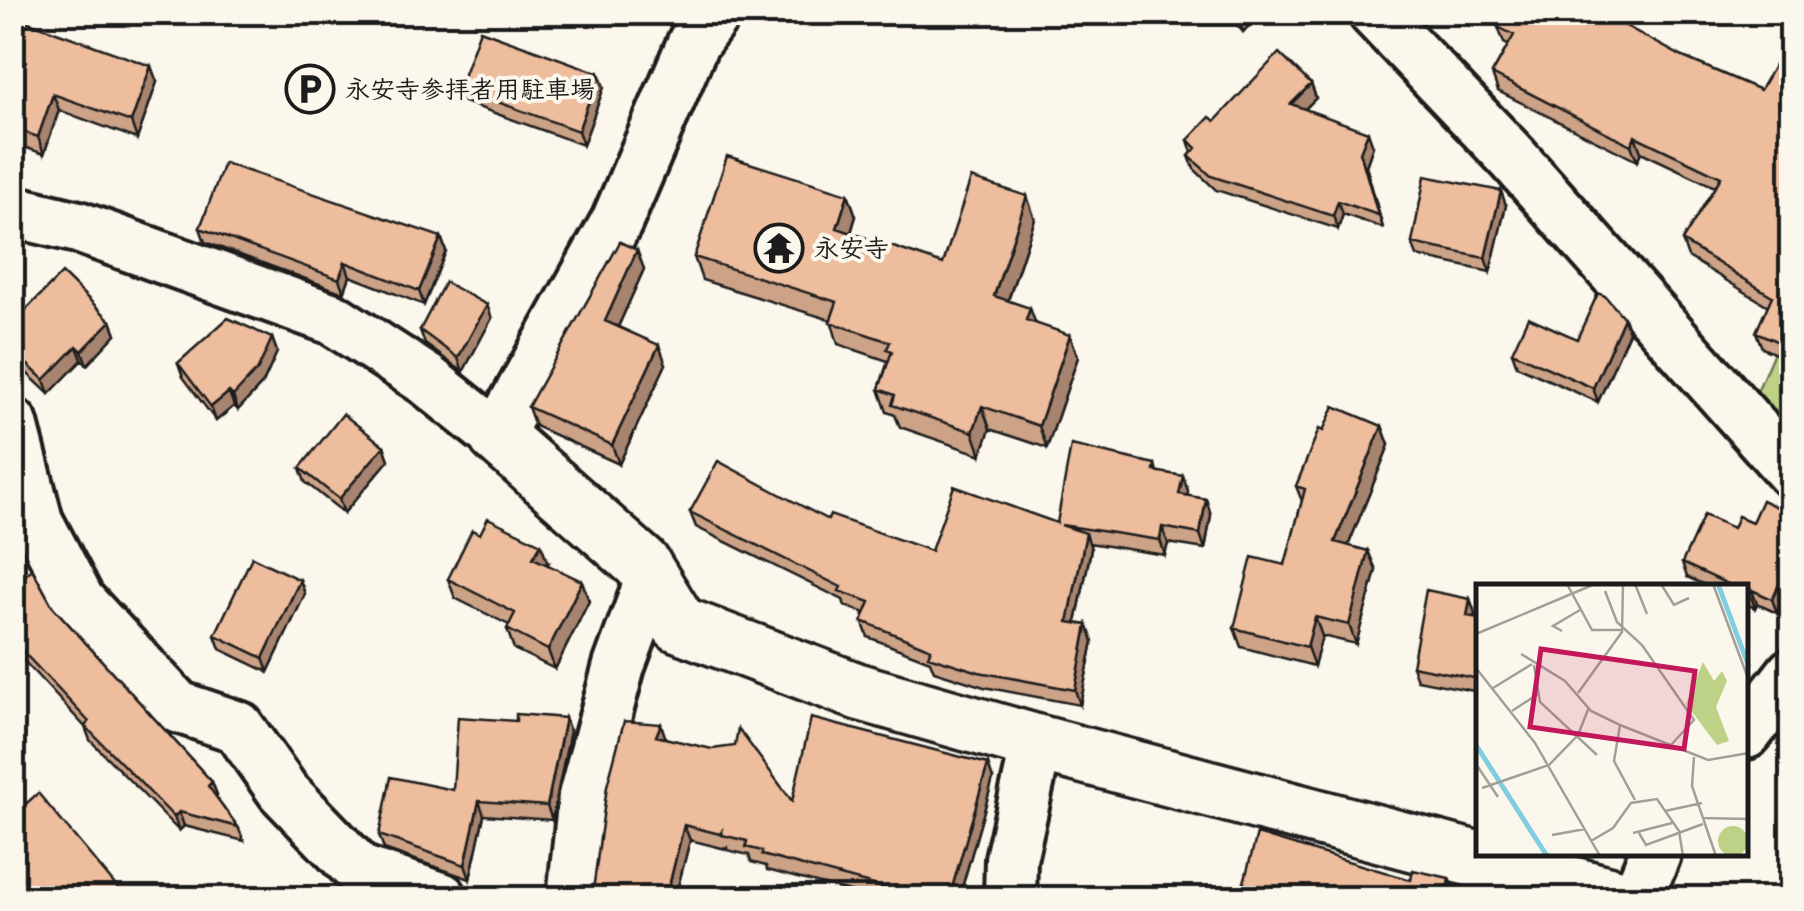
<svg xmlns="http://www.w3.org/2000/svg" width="1804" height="911" font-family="Delius,'Klee One',sans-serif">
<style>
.green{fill:#bed287;stroke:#6d7752;stroke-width:2.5}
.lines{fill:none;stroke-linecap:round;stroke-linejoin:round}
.street-casing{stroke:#1c1c1c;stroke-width:58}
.secondary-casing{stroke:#1c1c1c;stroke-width:62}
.street{stroke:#fbf7ec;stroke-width:50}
.secondary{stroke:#fbf7ec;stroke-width:55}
.wall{fill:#cda388;stroke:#1c1c1c;stroke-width:2.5}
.shaded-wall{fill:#a7846f;stroke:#1c1c1c;stroke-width:2.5}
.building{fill:#eebd9e;stroke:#1c1c1c;stroke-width:2.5}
.labels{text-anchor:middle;stroke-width:8;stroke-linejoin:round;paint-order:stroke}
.poi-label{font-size:25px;font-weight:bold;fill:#1c1c1c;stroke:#fbf7ec;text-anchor:start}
.inset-river{fill:none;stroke:#80cedf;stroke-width:5}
.inset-road{fill:none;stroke:#a29f99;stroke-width:2.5}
.view{fill:#c2185b;fill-opacity:0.15;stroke:#c2185b;stroke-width:5}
.inset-edge{fill:none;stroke:#1c1c1c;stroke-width:5}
</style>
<rect width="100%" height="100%" fill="#fbf7ec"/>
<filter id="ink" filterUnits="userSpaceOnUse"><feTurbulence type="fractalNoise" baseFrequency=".01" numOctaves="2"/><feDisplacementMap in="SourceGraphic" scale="20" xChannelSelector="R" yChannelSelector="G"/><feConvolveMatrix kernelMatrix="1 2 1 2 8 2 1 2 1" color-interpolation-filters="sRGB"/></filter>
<g filter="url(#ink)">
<!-- green -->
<path class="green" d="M1791,312v120l-35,-38z"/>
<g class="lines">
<!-- street casing -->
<g class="street-casing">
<path id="street" d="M1374,12l139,146 279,314
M12,211l66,16 255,92 94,61 70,56 120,-215 76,-178 23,-31
M12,424l25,97 42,80 99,106 60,20 45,64 77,80 81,27
M1746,733l46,-59
M573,898l11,-102 35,-130 31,-84
M1010,898l1,-39 26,-116
M1637,898l18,-44"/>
</g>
<!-- secondary casing -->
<g class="secondary-casing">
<path id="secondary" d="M497,436l145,128 37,60 180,68 178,51 585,155"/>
</g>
<!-- street -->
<use href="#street" class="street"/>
<!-- secondary -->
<use href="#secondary" class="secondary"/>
</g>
<!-- wall -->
<path class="wall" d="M1225,12h38l-20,20z
M12,16l145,66 -20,57 -78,-29 -15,44 -32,-11z
M1498,27l185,30 77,33 32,-40v311l-30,-13 -6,-16 12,-26 -80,-49 -6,-16 33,-54 -74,-35 -4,9 -139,-70 -6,-17 16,-29 -4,-2z
M1311,84l5,14 -11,11 68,37 -7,20 17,62 -40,-14 -5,15 -122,-39 -22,-21 -5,-13 3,-3 -4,-13 27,-19z
M604,87l-21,58 -119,-43 -5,-14z
M848,194l8,22 -5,17 92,31 92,-45 -27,82 70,56 -31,91 -57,-19 -9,26 -81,-28 -5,-12 -8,-3 -8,-23 9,-28 -50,-17 -7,-24 -129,-40 -8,-23z
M1506,205l-16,67 -73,-16 -5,-13z
M200,228l241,9 5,14 -22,54 -74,-29 -6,17 -139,-51z
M644,269l-26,58 48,37 -47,100 -84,-38 -7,-19z
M492,318l-29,54 -38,-28 -5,-14z
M1624,318l5,14 -31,70 -81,-36 -5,-14 65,-13z
M111,321l5,13 -29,31 -5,-5 -33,34 -37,-35v-35z
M272,338l5,14 -14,31 -25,27 -4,-4 -18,15 -33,-44 -5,-14z
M1382,426l7,19 -41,101 20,5 8,19 -20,74 -34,-8 -8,30 -73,-19 -7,-19 51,-63 17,-64 -6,-15 27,-55z
M384,446l5,14 -45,53 -39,-31 -5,-14z
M1155,464l2,8 26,4 5,15 -1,5 19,3 5,16 -6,34 -37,-6 -3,12 -76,-12 2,6 -15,74 11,2 6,16 -13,64 -96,-18 -50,-16 -4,-10 -62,-24 -6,-16 3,-8 -20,-7 -2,-6 -147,-73 -6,-15 138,8 103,31 126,-28z
M1792,514v68l-15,31 -20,-9 -2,4 -9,-4v-18h-39l-20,-9 -5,-14 51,-35 19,-6z
M548,563l-1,1 42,37 -34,68 -41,-20 -7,-20 2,-4 -54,-27 -7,-19z
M300,580l5,14 -37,78 -48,-23 -5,-14z
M12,587l41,20 159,175 5,13 -1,2 22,30 6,14 -60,-15 -5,5 -89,-91 -5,-13 -73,-79z
M1470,599l5,14v4l4,1v74l-62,-12 -5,-14z
M570,731l-18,89 -68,-5 -14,64 -86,-30 -5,-14 74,-45z
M666,739l126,62 201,-22 -34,119h-86l-106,-28 -1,-4 -15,-4 -2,-7 -22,-5v-2l-1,1 -36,-9 -15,58h-83z
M1792,746v45l-6,-14z
M1243,886l211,6 -1,6h-205z"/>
<!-- shaded-wall -->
<path class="shaded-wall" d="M1244,12h19l-20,20 -5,-14z
M151,66l6,16 -20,57 -6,-17z
M599,73l5,14 -21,58 -5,-14z
M1311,84l5,14 -20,20 -5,-14z
M53,94l6,16 -15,44 -6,-17z
M1368,132l5,14 -7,20 17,62 -23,-76z
M1635,136l6,16 -4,9 -6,-16z
M1501,191l5,14 -16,67 -5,-14z
M848,194l8,22 -11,35 -8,-23z
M1027,196l8,23 -33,99 -8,-22z
M1338,201l5,13 -5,15 -5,-13z
M441,237l5,14 -22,54 -5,-14z
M637,250l7,19 -32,71 -7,-19z
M345,262l5,14 -6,17 -5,-14z
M487,305l5,13 -29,54 -5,-14z
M1030,308l8,22 -12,-10z
M1624,318l5,14 -31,70 -5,-14z
M111,321l5,13 -29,31 -5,-14z
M1070,335l8,22 -31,91 -8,-22z
M272,338l5,14 -14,31 -25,27 -5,-14z
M659,345l7,19 -47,100 -7,-19z
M77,346l5,14 -33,34 -5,-14z
M229,392l5,14 -18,15 -5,-14z
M982,406l8,23 -9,26 -8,-23z
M1382,426l7,19 -47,116 -7,-19z
M384,446l5,14 -45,53 -5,-14z
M1183,476l5,15 -3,19 -6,-16z
M1206,499l5,16 -6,34 -5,-15z
M1162,527l6,16 -3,12 -5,-15z
M1086,533l5,16 -18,88 -5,-15z
M541,544l7,19 -8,14 -7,-19z
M1368,551l8,19 -20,74 -7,-19z
M1792,557v25l-15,31 -5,-14z
M300,580l5,14 -37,78 -5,-14z
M582,581l7,20 -34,68 -7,-19z
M1752,590l5,14 -2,4 -5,-14z
M1470,599l5,14 -3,17 -5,-14z
M1315,617l7,19 -8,30 -7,-19z
M1087,625l6,16 -13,64 -5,-15z
M565,718l5,13 -18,89 -5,-14z
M661,724l5,15 -10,-3z
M988,764l5,15 -34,119h-10z
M212,782l5,13 -4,4 -5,-13z
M479,801l5,14 -14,64 -5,-14z
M179,812l5,14 -5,5 -5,-14z
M684,825l6,15 -15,58h-9z
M1449,878l5,14 -1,6h-7z"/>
<!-- building -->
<path class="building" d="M1506,12h94l83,45 77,33 25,-43 7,3v298l-36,-16 16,-36 -90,-55 39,-64 -86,-41 -4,9 -139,-71 22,-39 -16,-8z
M12,16l139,50 -20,56 -78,-28 -15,43 -26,-9z
M480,30l119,43 -21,58 -119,-43z
M1279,53l32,31 -20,20 77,28 -8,20 18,63 -40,-14 -5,15 -122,-40 -22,-20 7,-8 -8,-8 22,-23 5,4z
M727,156l121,38 -11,34 106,36 28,-86 56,18 -33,100 36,12 -4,12 44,15 -31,91 -57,-20 -9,26 -81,-27 3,-10 -16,-6 13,-38 -5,-2 3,-7 -60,-20 7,-20 -143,-45z
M224,163l217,74 -22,54 -74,-29 -6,17 -139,-51z
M1425,176l76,15 -16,67 -73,-15z
M620,242l17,8 -32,71 54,24 -47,100 -84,-38z
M62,273l49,48 -29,30 -5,-5 -33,34 -32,-30v-26z
M445,282l42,23 -29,53 -38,-28z
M1598,293l7,3 19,22 -31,70 -81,-36 16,-35 49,22z
M228,318l44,20 -14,31 -25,27 -4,-4 -18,15 -33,-44z
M1334,406l48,20 -47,116 33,9 -19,74 -34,-8 -8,30 -73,-19 18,-71 33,8 20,-76 -9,-3 23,-57 4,2z
M343,414l41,32 -45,53 -39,-31z
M1071,445l84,19 -1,7 29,5 -4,18 27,5 -6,35 -38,-7 -2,13 -99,-15 25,8 -18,89 19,3 -12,65 -96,-18 -51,-16 3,-7 -69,-28 8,-19 -31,-11 2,-4 -151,-75 28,-51 110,59 2,-5 101,36 23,-65 103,37z
M1762,500l30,14v43l-20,42 -20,-9 -2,4 -4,-1v-7h-14l-50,-23 22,-48 29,13 5,-12 14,6z
M488,518l53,26 -8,14 49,23 -34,69 -41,-21 8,-16 -67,-34 24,-49 8,4z
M252,557l48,23 -37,78 -48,-23z
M32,569l21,38 159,175 -4,4 30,41 -59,-15 -5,5 -89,-91 4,-4 -77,-82v-53z
M1426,590l44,9 -3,17 12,2v61l-67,-13z
M516,714l49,4 -18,88 -68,-5 -14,64 -86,-30 12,-58 62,13 5,-73 58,4z
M811,718l177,46 -39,134h-35l1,-2 -153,-41v-4l-16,-4 1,-6 -25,-6v-4l-2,3 -36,-9 -18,73h-74l15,-112 17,-65 37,3 -5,12 56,13 23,-3 3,-18 54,73z
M1792,746v32l-6,-1z
M38,793l88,105h-109l-5,-5v-77z
M1257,834l154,46 2,-10 36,8 -3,20h-154l-49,-12z"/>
</g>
<!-- icons -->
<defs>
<g id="parking-ring" transform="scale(2.5)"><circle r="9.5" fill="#fbf7ec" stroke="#1c1c1c" stroke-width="1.5"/><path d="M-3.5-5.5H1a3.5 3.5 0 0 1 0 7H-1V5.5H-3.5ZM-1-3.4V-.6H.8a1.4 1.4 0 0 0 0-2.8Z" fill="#1c1c1c"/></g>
<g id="temple-ring" transform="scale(2.5)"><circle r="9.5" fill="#fbf7ec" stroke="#1c1c1c" stroke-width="1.5"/><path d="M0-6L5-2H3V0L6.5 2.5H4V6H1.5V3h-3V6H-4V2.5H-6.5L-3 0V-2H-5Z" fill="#1c1c1c"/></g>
</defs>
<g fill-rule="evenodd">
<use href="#parking-ring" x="310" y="89"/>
<use href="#temple-ring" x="779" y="248"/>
</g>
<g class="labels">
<!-- poi labels -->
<g class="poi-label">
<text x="345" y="98">永安寺参拝者用駐車場</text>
<text x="814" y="257">永安寺</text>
</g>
</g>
<!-- overview -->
<g transform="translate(1476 584)">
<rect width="272" height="272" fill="#fbf7ec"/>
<path d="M227,78l11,19 8,-10 5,10 -11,26 13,34 -12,4 -31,-41zM242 257a15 15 0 1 1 30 0a15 15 0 1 1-30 0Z" fill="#bed287"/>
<path class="inset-river" d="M242,0l31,83M0,161l71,111"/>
<path class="inset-road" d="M91,0l25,46h31M159,0l12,30M185,0l13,21 15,-7M237,0l36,97M129,7l12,31 25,23 52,75 -24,26M86,47l-9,-5 27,-16M0,50l119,-50M45,70l44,27 26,30 29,14 88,35 41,-7M58,81l6,37 57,53M0,84l59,75 65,113M17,104l39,-24M102,109l44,-61 1,-48M36,127l26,-17M144,141l-6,36 21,39M218,173l-2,29 24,70M0,180l22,33M6,204l67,-23 29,-30 11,-28M189,227l37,-8M226,234l47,1M157,249l39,-10M163,249l7,12 57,-21M76,251l33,-6M115,257l22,-13 18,-25 26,-4 22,32 4,25"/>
<path class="view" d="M65,65l154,22 -11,78 -154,-22z"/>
<rect width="272" height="272" class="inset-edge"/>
</g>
<!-- margin -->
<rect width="1804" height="911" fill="none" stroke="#fbf7ec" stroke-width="50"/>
<rect x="25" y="25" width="1754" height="861" fill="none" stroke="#1c1c1c" stroke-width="4" filter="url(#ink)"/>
</svg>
